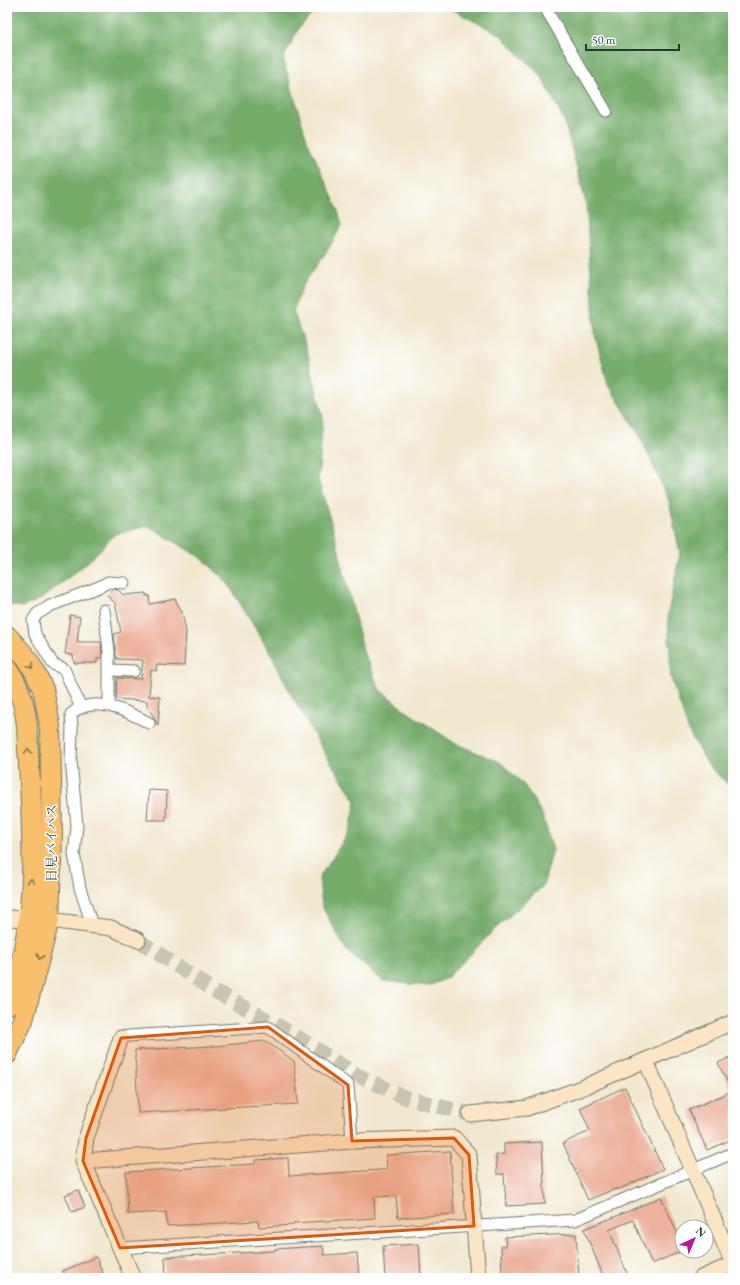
<svg xmlns="http://www.w3.org/2000/svg" width="740" height="1285" font-family="'EB Garamond','Noto Serif JP',serif">
<style>
.forest{fill:#74ac6b;stroke:#4a7450}
.building{fill:#ecb29d}
.lines{fill:none;stroke-linecap:round;stroke-linejoin:round}
.secondary-tunnel{stroke:#c8c6b1;stroke-width:15;stroke-dasharray:15 8;stroke-linecap:butt}
.street-casing{stroke:#69796b;stroke-width:13}
.secondary-casing{stroke:#69796b;stroke-width:17}
.highway-casing{stroke:#69796b;stroke-width:22}
.street{stroke:#fff;stroke-width:11}
.secondary{stroke:#fce5c4;stroke-width:15}
.highway{stroke:#f8bf6c;stroke-width:20}
.oneway{stroke:#81784d}
.marked{fill:#de580e;fill-opacity:0.2;stroke:#de580e;stroke-width:3;stroke-linejoin:round}
.labels{text-anchor:middle;stroke-width:3;stroke-linejoin:round;paint-order:stroke}
.street-label{font-size:13px;fill:#1f3d34;stroke:#fff}
</style>
<rect width="100%" height="100%" fill="#fff"/>
<filter id="ink" filterUnits="userSpaceOnUse"><feTurbulence type="fractalNoise" baseFrequency=".025" numOctaves="2"/><feDisplacementMap in="SourceGraphic" scale="8" xChannelSelector="R" yChannelSelector="G"/><feConvolveMatrix kernelMatrix="1 2 1 2 8 2 1 2 1" color-interpolation-filters="sRGB"/></filter>
<filter id="wash" filterUnits="userSpaceOnUse"><feTurbulence type="fractalNoise" baseFrequency=".012" numOctaves="4" result="noise"/><feDisplacementMap in="SourceGraphic" scale="16" xChannelSelector="R" yChannelSelector="G"/><feGaussianBlur stdDeviation="0.9" result="paint"/><feColorMatrix in="noise" values="0 0 0 0 0 0 0 0 0 0 0 0 0 0 0 0 0 1.4 0 .05"/><feComposite in="paint" operator="in"/></filter>
<g filter="url(#wash)">
<rect width="100%" height="100%" fill="#f2e8d0"/>
<!-- forest -->
<path class="forest" d="M7,7h325l-21,8 -12,13 -16,31 24,81 29,65 6,20 -15,26 -24,34 -10,26 14,39 16,68 -5,62 16,52 30,122 16,36 29,23 47,31 44,18 24,23 18,29 11,36 -10,36 -47,42 -49,50 -18,8 -46,-5 -37,-31 -24,-44 -3,-28 31,-47 6,-30 -29,-44 -34,-59 -22,-44 -44,-72 -24,-23 -54,-33 -34,8 -28,29 -46,36 -18,8 -16,-2z
M447,7h286v779l-7,-3 -18,-18 -19,-33 -18,-54 -3,-65 12,-60 -11,-52 -29,-65 -32,-52 -13,-49 -9,-132 -22,-83 -23,-44 -42,-42z"/>
<g id="blocks">
<!-- building -->
<path class="building" d="M113,589l5,1 6,5 22,-2v3l3,-1 1,9 25,-5 7,13 4,19 -2,35 -27,-1 -1,6 -5,-1 -2,26 11,1 -2,29 -9,-18 -2,-1v-6l-31,-2 1,-21 24,1 2,-19 -26,-1v-1h-1l-2,-24 7,-2 -6,-29 -8,-7z
M70,615l10,2 -3,25h24l1,16h-5v5h-23l-1,-8 -8,-1z
M149,790l18,1 -1,29h-19z
M265,1041l29,20 4,43 -160,9 -3,-63 80,-4z
M733,1056v83l-26,11 -18,-40 43,-19 -14,-28z
M625,1087l38,82 -46,21v-2l-29,12 -25,-57 27,-12 -10,-23z
M542,1142l3,62 -39,2 -2,-32h-7l-1,-19 8,-1v-10z
M450,1151l4,63 -56,4 -2,-22 -22,1 1,21 -82,5v2l-34,2 -1,-6 -91,5 -1,-14 -38,2 -2,-42 129,-8v-4l33,-2 1,18 91,-6 7,-1 -1,-14z
M78,1190l7,17 -13,5 -7,-17z
M661,1197l21,46v8l-30,13 -19,-44 -24,10 20,48h-25l-20,-49 33,-13z
M576,1234l3,44h-77l-1,-32h5l-1,-9z
M419,1244l2,34h-36l-2,-32z
M323,1246l1,9 33,-2 2,25h-193l-1,-21 110,-6v-2z
M96,1257l9,21h-38l-4,-7z"/>
</g>
</g>
<g filter="url(#ink)">
<use href="#blocks" fill-opacity="0" stroke="#69796b" stroke-width="1"/>
<g class="lines">
<!-- secondary-tunnel -->
<path class="secondary-tunnel" d="M138,940l77,51 74,41 66,42 49,23 66,17"/>
<!-- street casing -->
<g class="street-casing">
<path id="street" d="M546,7l1,4 59,100
M104,610l5,41v55
M109,670l25,1
M81,708l-17,-39 -11,-5 -18,-30 -2,-14 4,-6 13,-8 51,-20 7,-4 16,1
M92,925l-12,-37 -6,-34 3,-28 -6,-66 1,-32 -1,-14c22,-20 56,-3 78,9
M121,1038l7,-2 140,-9 80,58 4,56
M120,1248l455,-28 158,-67"/>
</g>
<!-- secondary casing -->
<g class="secondary-casing">
<path id="secondary" d="M7,918l42,2 62,8 27,12
M121,1038l-35,100 -3,23 50,117
M646,1061l87,203
M470,1114l57,-6 57,-21 149,-65
M83,1161l269,-20 102,-3 15,17 9,123
M701,1278l32,-14"/>
</g>
<!-- highway casing -->
<g class="highway-casing">
<path id="highway" d="M7,636l18,20 10,16 8,17 4,20 3,18 2,106 -3,87 -26,100 -16,34
M7,668c12,17 18,38 20,58 3,73 12,150 -3,223 -4,19 -12,37 -17,56"/>
</g>
<!-- street -->
<use href="#street" class="street"/>
<!-- secondary -->
<use href="#secondary" class="secondary"/>
<!-- highway -->
<use href="#highway" class="highway"/>
</g>
<!-- one-way arrows -->
<defs><path id="oneway-chevron" d="M-2-3.5L2.5 0L-2 3.5" fill="none" stroke-width="1.6" stroke-linecap="round" stroke-linejoin="round"/></defs>
<g class="oneway">
<use href="#oneway-chevron" transform="translate(31 666) rotate(58)"/>
<use href="#oneway-chevron" transform="translate(28 751) rotate(-92)"/>
<use href="#oneway-chevron" transform="translate(31 881) rotate(-89)"/>
<use href="#oneway-chevron" transform="translate(40 957) rotate(105)"/>
</g>
</g>
<!-- marked area -->
<path class="marked" d="M268,1027l80,58 4,56 102,-3 15,17 5,71 -354,22 -37,-87 3,-23 35,-100z"/>
<g class="labels">
<!-- street labels -->
<g class="street-label">
<text transform="translate(51 843) rotate(-90)" y="5">日見バイパス</text>
</g>
</g>
<!-- margin -->
<rect width="740" height="1285" fill="none" stroke="#fff" stroke-width="24"/>
<!-- north arrow -->
<g transform="translate(694 1239) rotate(44)"><circle r="19" fill="#ffffff" stroke="#a5b1ae"/>
<path d="M0-3L7 15L0 10L-7 15Z" fill="#b5179e"/>
<text y="-6" font-size="11" font-weight="bold" text-anchor="middle" fill="#1f3d34">N</text>
</g>
<!-- scale -->
<path d="M586 44v6h93v-6" fill="none" stroke="#1f3d34" stroke-width="2"/>
<text x="592" y="44" font-size="12" fill="#1f3d34" stroke="#ffffff" stroke-width="3" paint-order="stroke">50 m</text>
</svg>
